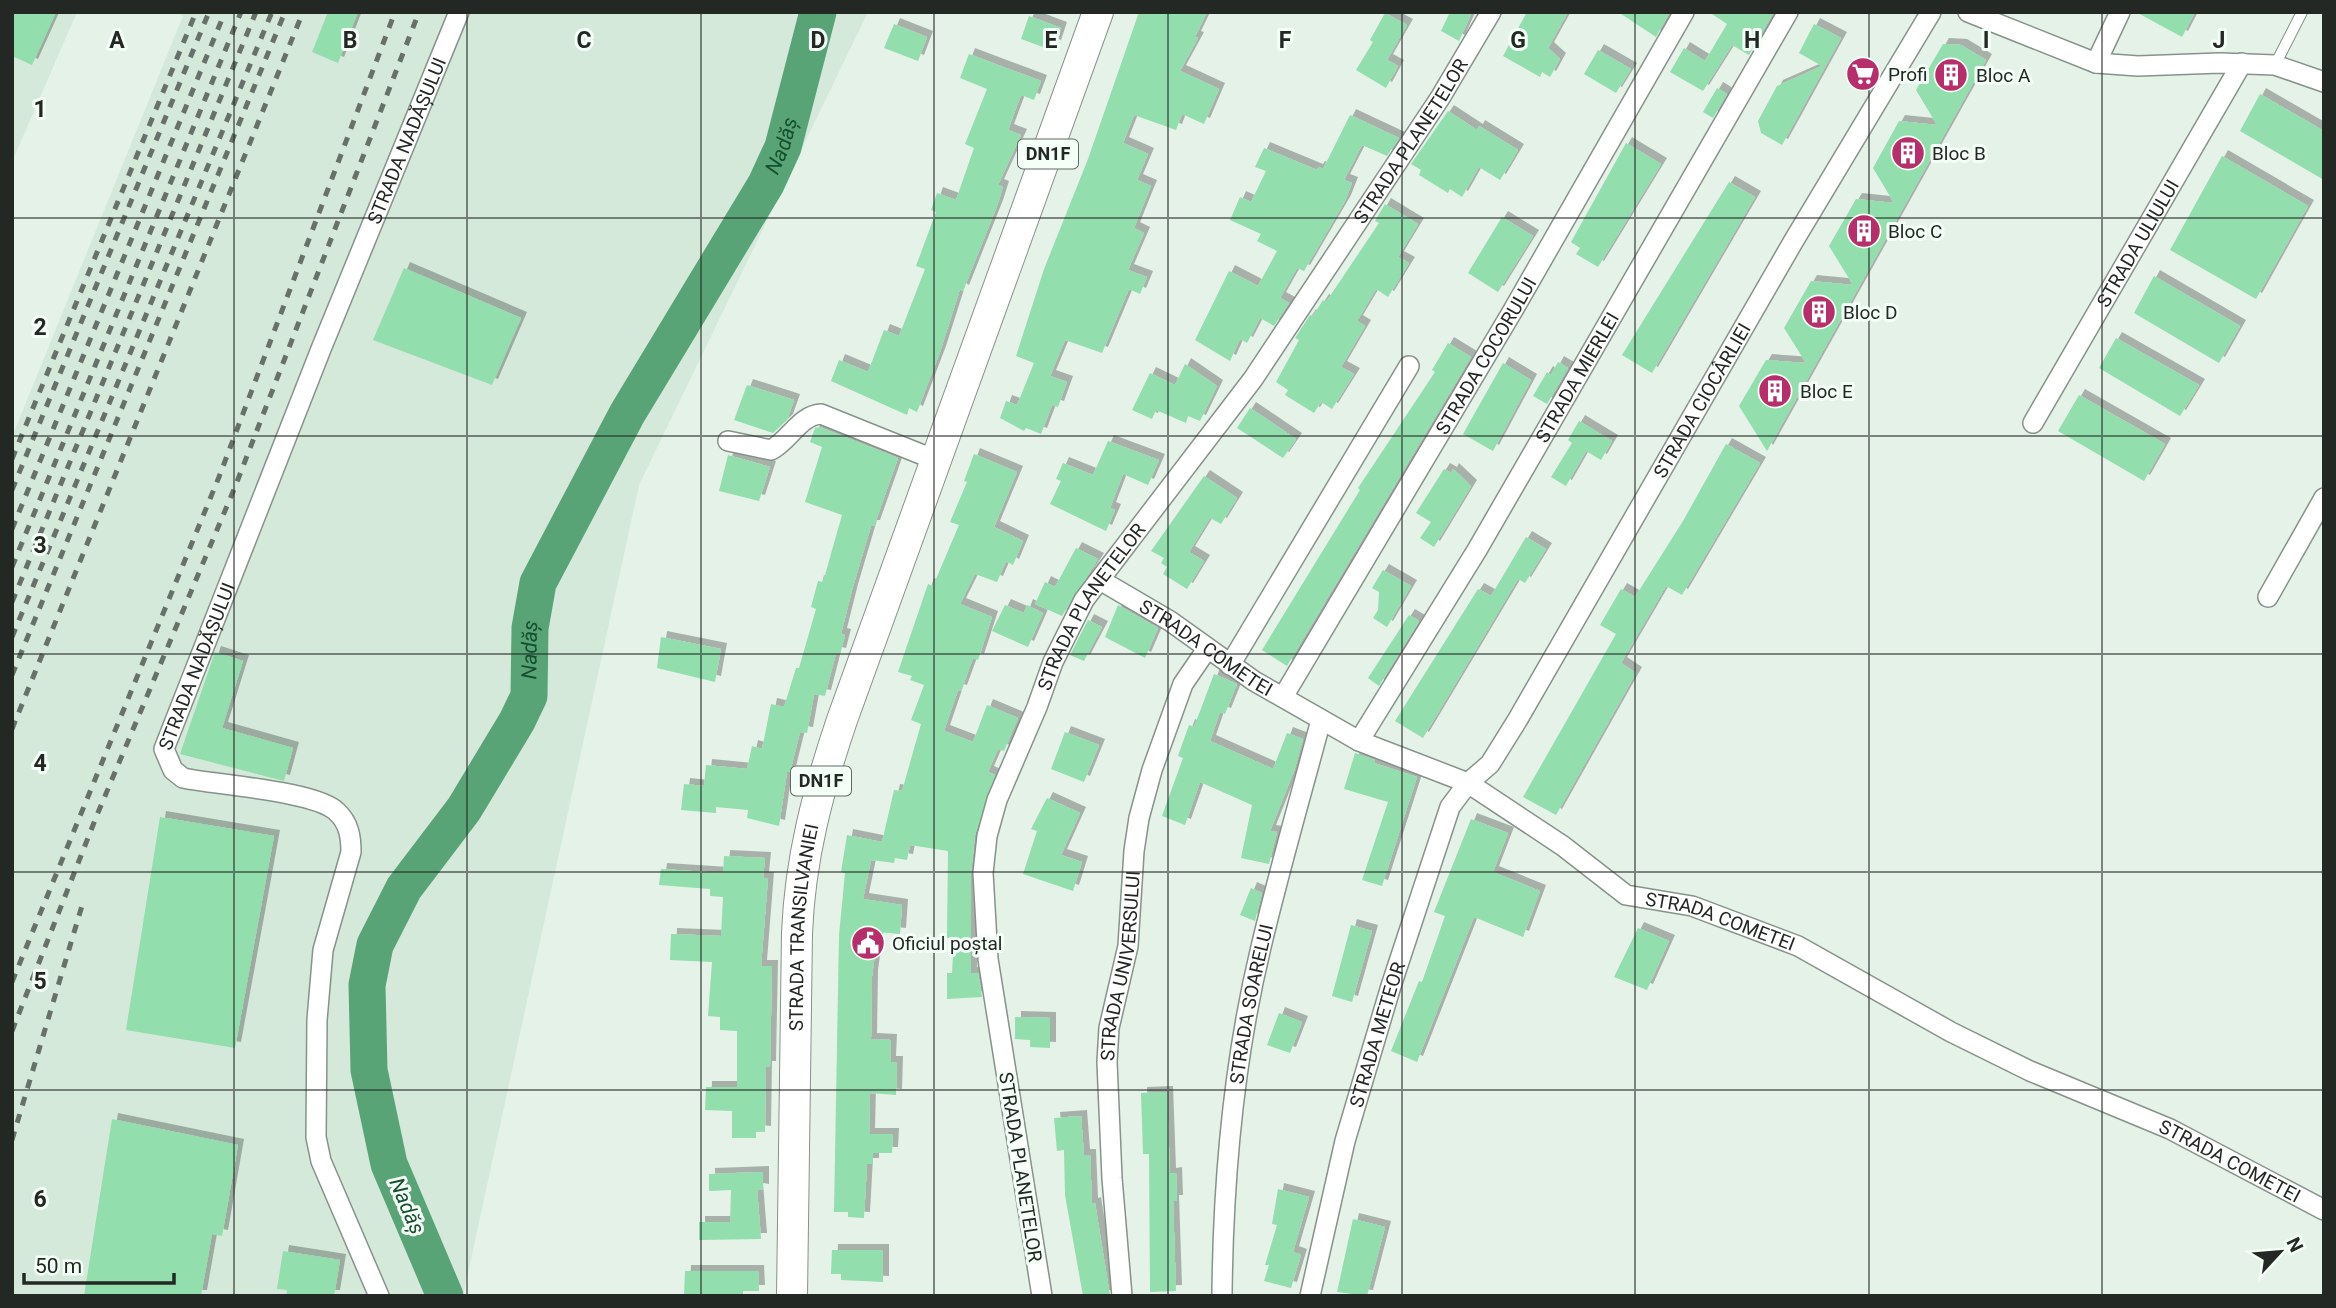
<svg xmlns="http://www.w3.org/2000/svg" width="2336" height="1308" font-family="Roboto,sans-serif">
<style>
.built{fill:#d4e9da;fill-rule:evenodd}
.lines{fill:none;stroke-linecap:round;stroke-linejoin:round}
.river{stroke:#59a476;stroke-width:37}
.building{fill:#92dead;filter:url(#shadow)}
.lane-casing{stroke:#86938a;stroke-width:12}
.street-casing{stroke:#86938a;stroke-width:22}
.primary-casing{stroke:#86938a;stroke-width:32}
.lane{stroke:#fff;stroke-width:10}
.street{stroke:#fff;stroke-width:19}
.primary{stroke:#fff;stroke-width:30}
.rail{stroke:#68706a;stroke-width:5;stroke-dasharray:9 9;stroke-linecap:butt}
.grid{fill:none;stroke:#232824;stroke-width:2;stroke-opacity:0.55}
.labels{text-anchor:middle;stroke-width:6;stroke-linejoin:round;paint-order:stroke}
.shield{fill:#f4fff7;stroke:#626863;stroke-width:2}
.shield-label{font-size:18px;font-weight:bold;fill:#232824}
.poi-label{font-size:19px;fill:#232824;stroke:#f4fff7;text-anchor:start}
.street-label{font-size:19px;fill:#232824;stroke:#f4fff7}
.water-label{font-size:21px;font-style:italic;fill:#164f2f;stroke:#f4fff7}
.grid-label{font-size:23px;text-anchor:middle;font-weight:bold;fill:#232824;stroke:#f4fff7;stroke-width:6;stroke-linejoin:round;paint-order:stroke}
</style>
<defs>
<filter id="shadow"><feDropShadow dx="6" dy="-6" stdDeviation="0" flood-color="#0004"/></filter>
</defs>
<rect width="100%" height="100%" fill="#e4f2e8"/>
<!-- built -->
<path class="built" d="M12,12h65l-65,150z
M178,12h690l-229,473 -176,811h-451v-859l171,-421zM353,256l-190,469h-1l141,-354z"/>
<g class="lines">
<!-- river -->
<path class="river" id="s1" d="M445,1296l-56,-132 -20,-94 -2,-85 8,-40 29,-57 60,-79 53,-88 12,-25 1,-68 8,-45 89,-169 139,-230 17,-37 35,-135"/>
</g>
<!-- building -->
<path class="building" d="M12,12h44l-24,53 -20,-9z
M328,12h30l-20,51 -26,-11z
M1139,12h68l-12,25 3,1 -18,33 39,18 -15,35 -22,-10 -6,16 -42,-15 -11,28 25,11 -11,26 14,6 -17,42 10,5 -16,37 19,7 -7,17 -11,-5 -27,64 -37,-13 -15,36 17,6 -9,25 -6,-2 -11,29 -15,-6 -2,3 -24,-13 6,-17 11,4 17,-42 -18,-7 28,-87 44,-110z
M1450,12h22l-13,29 -18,-10z
M1527,12h41l-20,36 12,11 -10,18 -8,-5 -2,5 -37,-21z
M1618,12h52l-14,25z
M1709,12h65l-25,43 -17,-10 -29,46 -33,-19 14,-24 21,13 22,-37z
M2136,12h59l-13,25z
M1385,13l22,12 -20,35 11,6 -12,22 -30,-18 17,-28 -3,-2z
M1029,16l32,12 -6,18 -10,-4 -2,5 -22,-8z
M894,24l33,13 -9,24 -34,-13z
M1814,24l27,14 -59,107 -21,-12 -3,-12 19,-35 45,-20 -23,-13z
M1943,44l18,1 25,15 -219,391 -28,-45 27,-46 40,3 -22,-35 27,-47 42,4 -24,-39 27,-47 38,4 -21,-35 26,-47 38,4 -21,-35z
M1598,50l33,19 -15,24 -32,-19z
M969,54l72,27 -7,19 -13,-5 -13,35 13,5 -23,50 5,2 -6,19 -34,85 -3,-2 -20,63 -23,60 -8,-4 -2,7 -76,-34 8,-21 29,12 16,-42 15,6 26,-67 -9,-3 20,-54 -5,-2 6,-17 19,7 18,-52 -9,-4 22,-55 -27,-11z
M1717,88l10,6 -14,24 -10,-6z
M2260,94l64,37v49l-84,-49z
M1448,111l29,19 2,-4 39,24 -18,30 -21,-13 -17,30 -12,-8 -2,4 -29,-18 2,-5 -10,-6z
M1350,115l49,23 -12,18 -25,-11 -18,35 8,3 -7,18 -41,70 -7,-3 -17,30 9,5 -15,23 -14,-8 -13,25 -7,-4 -10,22 -35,-21 34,-69 29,15 19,-35 -20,-10 4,-7 -31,-14 10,-23 11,5 15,-31 -11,-4 9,-19 53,22 2,-3 4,2z
M1626,143l35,21 -63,103 -22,-13 4,-6 -9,-6z
M2222,156l86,50 -52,93 -86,-49z
M1729,182l26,15 -103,176 -30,-18z
M1385,204l33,20 -20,33 11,6 -21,34 -12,-8 -19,32 8,5 -24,41 13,7 -22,35 -11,-7 -7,11 -29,-18 3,-5 -12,-8 23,-42 -4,-2 15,-23 3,1 10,-16 3,2 53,-79 -4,-2z
M1502,217l31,19 -35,56 -30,-19z
M404,268l117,50 -29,67 -119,-45z
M2154,276l86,50 -21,37 -85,-50z
M2116,338l83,47 -19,31 -81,-48z
M1448,343l23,14 -184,309 -25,-16 98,-160 -2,-2 77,-116 -3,-2z
M1558,362l10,6 -21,36 -14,-8 14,-24 4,3z
M1503,363l28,17 -38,71 -30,-17z
M1185,364l32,22 -17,35 -12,-5 -2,7 -30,-13 -4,9 -20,-9 18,-37 25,12z
M747,385l47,15 -7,20 -14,13 -39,-13z
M2079,395l86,49 -21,37 -86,-50z
M1250,408l46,31 -13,19 -46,-30z
M1579,421l33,20 -11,19 -15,-9 -20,35 -15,-9 21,-34 -4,-3z
M820,427l78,31 -24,68h-3l-19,64 -11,44 4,1 -5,19 -4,-1 -11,43 -11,-2 -7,39 -7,-1 -10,40h-3l-8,54 -32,-8 1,-8 -32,-3v6l-35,-3 3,-26 20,2 2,-21 41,4 5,-23 10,3 9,-45 13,3 12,-39h3l17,-59 -5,-2 7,-26 5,1 19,-67 -37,-13 17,-55 -12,-5 5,-14z
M1108,441l51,19 -11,25 -25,-11 -13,34 5,2 -9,21 -56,-27 11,-23 -5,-2 7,-16 30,12z
M1726,444l34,19 -78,132 -16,-9 -45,77 15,10 -80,142 -33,-18 93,-163 -16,-9 21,-36 14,8 48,-76z
M974,454l43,18 -23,55 29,14 -10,24 -7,-4 -9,21 -22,-8 -15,30 32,13 -14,43 -5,-2 -12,33 -3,-1 -14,41 29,11 14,-37 31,13 -14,33 -6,-2 -10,23 7,3 -20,60 -4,38v100h7l4,24 -35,2v-26h5l2,-35h-7l1,-87 -38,-6 -3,15 -12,-2 -1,5 -23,-3 -8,39 39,6 -2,29 -22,-2 -6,44 -1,63 20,1 -1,22h7l-1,33 -26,-2 -1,41h24l-1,19h-19v11h-6l-3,54 -16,-1v-5h-14l5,-277 6,-62 -4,-1 6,-37 35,7 12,-52 8,1 19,-67 -10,-4 13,-35 -14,-5 2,-4 -14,-4 30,-88 5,2 26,-61 -9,-3 17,-40 -3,-1z
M728,455l42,12 -11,34 -40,-10z
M1444,469l7,4 2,-4 18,17 -37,61 -14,-9 11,-16 -15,-9z
M1204,476l33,22 -16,26 -11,-6 -21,34 15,9 -17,28 -24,-15 4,-7 -6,-4 3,-5 -13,-7z
M1526,537l20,12 -21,34 -7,-4 -95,159 -28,-17 83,-132 13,7z
M1076,548l22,11 -36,57 -27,-12 10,-22 10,5z
M1383,570l28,16 -24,41 -14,-9 5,-8 1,-18 -7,-4z
M1005,605l19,8 3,-8 16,8 -15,34 -36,-16z
M1118,605l40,23 -13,30 -40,-21z
M1409,615l10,6 -40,65 -11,-8z
M1088,620l14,7 -18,34 -14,-6z
M661,637l60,12 -6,33 -58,-14z
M215,652l28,9 -21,67 71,20 -9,33 -104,-27z
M1214,674l23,10 -12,30 -5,-2 -10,29 63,28 14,-36 16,6 -9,32 -24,60 7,1 -8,32 -28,-6 11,-53 -52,-23 -15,43 -23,-9 21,-58 -5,-2 11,-31 5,2z
M1065,732l34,13 -15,37 -33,-13z
M1355,753l20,7 -1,3 43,14 -35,109 -20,-6 26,-78 -44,-13z
M1047,798l33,15 -19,42 21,7 -9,29 -50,-17 14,-43 -6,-2z
M160,817l114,19 -39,212 -109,-18z
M1471,819l37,14 -15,39 47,19 -17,46 -49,-20 -57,145 -26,-11 28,-70 3,1 23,-66 -11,-4z
M724,856l41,2 -2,20h5l-7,88h11l-2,101h-4l-1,65 -9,-1v7h-24v-27l-27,-1 1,-23h31v-56l-17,-1v-13l-12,-1 4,-54 -42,-2 1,-26 50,2 2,-39 -13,-1v-7l-51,-4 2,-16 62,4z
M1251,888l11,5 -7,28 -15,-6z
M1351,925l21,6 -20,71 -20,-6z
M1638,928l31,13 -22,49 -33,-13z
M1279,1013l23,9 -12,31 -23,-8z
M1015,1017l35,1v30l-20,-1v-7l-15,-1z
M1167,1092l3,82 6,-1 1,28h-4l3,90 -26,1 -1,-138h-6l-2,-61z
M1081,1116l3,39h6l2,49 3,-1 15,93h-27l-18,-101 -1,-45 -7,1 -3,-33z
M112,1119l126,26 -16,91 -10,-2 -11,62h-117z
M763,1172v18l-6,-1 4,50 -62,1v-18h31l1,-32 -22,1v-17z
M1278,1189l31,8 -16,55 8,3 -10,33 -27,-7 5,-16h-4l12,-40 -5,-1z
M1353,1219l32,8 -18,69 -30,-4z
M832,1250h51v32l-42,-2v-6h-10z
M283,1251l57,9 -6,36h-48l1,-6 -10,-1z
M685,1271h73l1,20h-16v5l-59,-1z"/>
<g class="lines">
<!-- lane casing -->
<g class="lane-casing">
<path id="lane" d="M2275,65l27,-53"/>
</g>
<!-- street casing -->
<g class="street-casing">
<g id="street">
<path d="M1968,12l128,51 42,3 82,-3 55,2 49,17"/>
<path d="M2096,63l24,-51"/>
<path id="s2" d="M2033,423l209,-360"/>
<path d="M728,441l43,9c18,-9 29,-35 50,-36l117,47"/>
<path id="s3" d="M1100,580l70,41 84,60 105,60 109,42 95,63 63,49 66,11 106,40 153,86 79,39 140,58 154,81"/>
<path d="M2268,597l56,-99"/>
<path d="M1230,665l179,-299"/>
<path id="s4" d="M1283,697l229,-385 172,-300"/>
<path id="s5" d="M1359,741l118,-191 311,-538"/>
<path id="s6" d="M379,1296l-58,-135 -5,-24 1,-117 6,-70 28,-98c0,-15 -2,-29 -14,-40 -20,-21 -121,-27 -154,-34l-10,-8 -9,-21 157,-400 138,-337"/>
<path id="s7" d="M1042,1296l-54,-337 -5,-86 4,-37 10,-36 40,-93 16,-45 31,-62 169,-221 187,-281 51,-86"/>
<path id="s8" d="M1122,1296l-10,-118 -5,-116 2,-34 19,-82 6,-95 5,-33 13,-48 31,-86 24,-35"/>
<path id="s9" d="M1222,1296c1,-116 12,-237 39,-349 18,-76 40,-152 60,-227"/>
<path id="s10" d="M1310,1296l35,-155 46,-155 59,-179 18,-24 22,-19 28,-45 275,-477 138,-230"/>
</g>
</g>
<!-- primary casing -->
<g class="primary-casing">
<g id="primary">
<path id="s11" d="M792,1296l5,-363c3,-75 21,-142 45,-213l256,-708"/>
</g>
</g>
<!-- lane -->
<use href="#lane" class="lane"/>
<!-- street -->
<use href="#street" class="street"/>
<!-- primary -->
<use href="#primary" class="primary"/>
<!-- rail -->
<path class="rail" d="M12,459l184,-447
M12,490l197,-478
M12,529l213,-517
M12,567l229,-555
M12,602l244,-590
M12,637l260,-625
M12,675l273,-663
M12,729l291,-717
M12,982l207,-505 176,-465
M12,1031l85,-216 138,-328 184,-475
M12,1140l72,-241"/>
</g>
<!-- grid -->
<path class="grid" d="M234,12v1284M467,12v1284M701,12v1284M934,12v1284M1168,12v1284M1402,12v1284M1635,12v1284M1869,12v1284M2102,12v1284M12,218h2312M12,436h2312M12,654h2312M12,872h2312M12,1090h2312"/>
<!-- icons -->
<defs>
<g id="supermarket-disc" transform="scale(1.75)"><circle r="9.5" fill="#b82e6b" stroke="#f4fff7"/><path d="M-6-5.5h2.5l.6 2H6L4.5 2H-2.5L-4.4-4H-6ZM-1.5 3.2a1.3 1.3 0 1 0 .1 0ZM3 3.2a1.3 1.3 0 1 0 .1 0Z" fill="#fff"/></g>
<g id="building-disc" transform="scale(1.75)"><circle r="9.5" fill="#b82e6b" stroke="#f4fff7"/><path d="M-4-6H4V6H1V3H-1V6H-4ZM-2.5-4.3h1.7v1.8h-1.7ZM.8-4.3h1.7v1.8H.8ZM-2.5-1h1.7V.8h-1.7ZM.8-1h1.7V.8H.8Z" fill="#fff"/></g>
<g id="civic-disc" transform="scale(1.75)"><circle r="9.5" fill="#b82e6b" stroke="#f4fff7"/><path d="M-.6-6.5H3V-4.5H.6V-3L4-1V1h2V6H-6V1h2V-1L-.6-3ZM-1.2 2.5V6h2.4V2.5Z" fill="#fff"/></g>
</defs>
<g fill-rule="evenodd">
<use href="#supermarket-disc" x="1863" y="74"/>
<use href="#building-disc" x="1951" y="75"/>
<use href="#building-disc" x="1908" y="153"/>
<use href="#building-disc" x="1864" y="231"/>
<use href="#building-disc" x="1819" y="312"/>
<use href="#building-disc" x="1775" y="391"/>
<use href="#civic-disc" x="868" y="943"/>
</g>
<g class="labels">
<!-- shield labels -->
<g class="shield">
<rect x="1018" y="139.5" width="60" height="29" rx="5"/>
<rect x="791" y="766.5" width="60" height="29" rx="5"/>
</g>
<g class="shield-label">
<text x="1048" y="160">DN1F</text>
<text x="821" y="787">DN1F</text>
</g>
<!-- poi labels -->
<g class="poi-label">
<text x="1888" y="81">Profi</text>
<text x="1976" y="82">Bloc A</text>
<text x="1932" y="160">Bloc B</text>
<text x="1888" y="238">Bloc C</text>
<text x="1843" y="319">Bloc D</text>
<text x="1800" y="398">Bloc E</text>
<text x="892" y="950">Oficiul poștal</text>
</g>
<!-- street labels -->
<g class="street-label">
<text dy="7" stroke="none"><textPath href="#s6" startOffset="1354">STRADA NADĂȘULUI</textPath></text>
<text dy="7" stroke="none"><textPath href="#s7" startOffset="1284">STRADA PLANETELOR</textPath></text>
<text dy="7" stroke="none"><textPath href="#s2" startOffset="208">STRADA ULIULUI</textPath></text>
<text dy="7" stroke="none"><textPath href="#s4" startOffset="397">STRADA COCORULUI</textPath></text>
<text dy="7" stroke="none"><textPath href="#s5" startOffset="424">STRADA MIERLEI</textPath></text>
<text dy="7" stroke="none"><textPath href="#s10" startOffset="989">STRADA CIOCÂRLIEI</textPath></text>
<text dy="7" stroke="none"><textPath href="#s7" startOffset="718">STRADA PLANETELOR</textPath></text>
<text dy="7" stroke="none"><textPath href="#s3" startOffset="126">STRADA COMETEI</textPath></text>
<text dy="7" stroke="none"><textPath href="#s6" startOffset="788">STRADA NADĂȘULUI</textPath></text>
<text dy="7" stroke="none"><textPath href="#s3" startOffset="714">STRADA COMETEI</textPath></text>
<text dy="7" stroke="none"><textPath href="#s11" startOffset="369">STRADA TRANSILVANIEI</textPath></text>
<text dy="7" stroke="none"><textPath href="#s8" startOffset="332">STRADA UNIVERSULUI</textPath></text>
<text dy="7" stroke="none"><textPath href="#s9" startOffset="294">STRADA SOARELUI</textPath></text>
<text dy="7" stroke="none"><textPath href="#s10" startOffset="270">STRADA METEOR</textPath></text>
<text dy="7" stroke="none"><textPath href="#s3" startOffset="1279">STRADA COMETEI</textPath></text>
<text transform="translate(1021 1167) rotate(81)" y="7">STRADA PLANETELOR</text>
</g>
<!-- water labels -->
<g class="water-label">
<text dy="7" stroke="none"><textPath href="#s1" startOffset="1274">Nadăș</textPath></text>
<text dy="7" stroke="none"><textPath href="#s1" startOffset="705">Nadăș</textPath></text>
<text transform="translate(407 1206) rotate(67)" y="7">Nadăș</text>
</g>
</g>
<g class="grid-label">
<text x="117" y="48">A</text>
<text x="350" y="48">B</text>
<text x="584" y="48">C</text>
<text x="818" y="48">D</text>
<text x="1051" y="48">E</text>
<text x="1285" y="48">F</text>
<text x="1518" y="48">G</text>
<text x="1752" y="48">H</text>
<text x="1986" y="48">I</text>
<text x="2219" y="48">J</text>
<text x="40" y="117">1</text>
<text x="40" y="335">2</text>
<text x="40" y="553">3</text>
<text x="40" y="771">4</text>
<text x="40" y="989">5</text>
<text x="40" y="1207">6</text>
</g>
<!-- border -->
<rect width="2336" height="1308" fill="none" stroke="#232824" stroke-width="28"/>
<!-- north arrow -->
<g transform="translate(2280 1252) rotate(64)" stroke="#f4fff7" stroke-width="5" paint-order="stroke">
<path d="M0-5L12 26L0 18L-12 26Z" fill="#232824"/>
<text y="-10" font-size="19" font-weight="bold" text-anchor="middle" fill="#232824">N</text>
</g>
<!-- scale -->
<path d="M24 1273v10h150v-10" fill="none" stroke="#232824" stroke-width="3.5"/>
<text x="35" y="1273" font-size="21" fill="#232824" stroke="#f4fff7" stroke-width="5" paint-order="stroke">50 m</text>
</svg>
